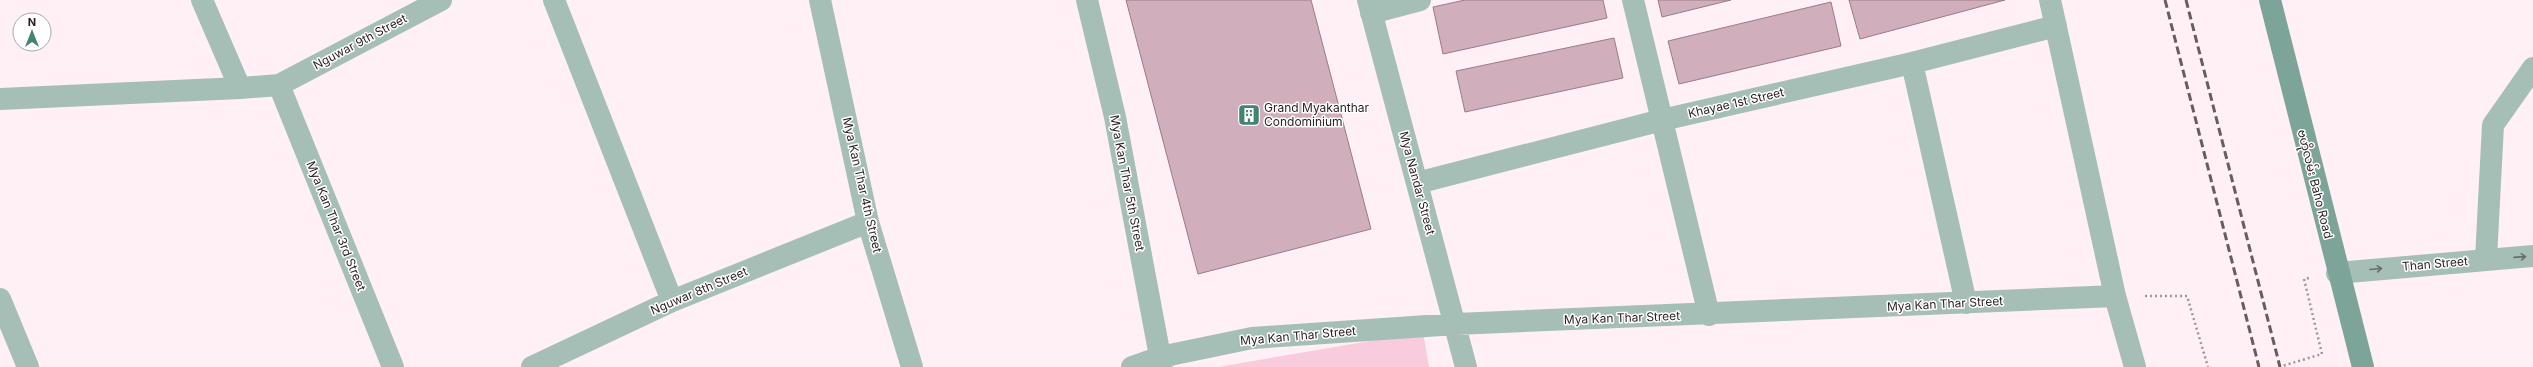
<svg xmlns="http://www.w3.org/2000/svg" width="2533" height="367" font-family="Inter,'Noto Sans Myanmar',sans-serif">
<style>
.green{fill:#f9ccdd}
.building{fill:#d1aebb;stroke:#9b7a87}
.lines{fill:none;stroke-linecap:round;stroke-linejoin:round}
.path{stroke:#a29499;stroke-width:2.5;stroke-dasharray:2 3;stroke-linecap:butt}
.street{stroke:#a5bfb7;stroke-width:22}
.secondary{stroke:#7da499;stroke-width:22}
.rail{stroke:#695b60;stroke-width:3;stroke-dasharray:8 4;stroke-linecap:butt}
.oneway{stroke:#686e6c}
.labels{text-anchor:middle;stroke-width:3;stroke-linejoin:round;paint-order:stroke}
.street-label{font-size:12px;fill:#2a1d22;stroke:#fff}
.poi-label{font-size:12px;fill:#2a1d22;stroke:#fff;text-anchor:start}
</style>
<rect width="100%" height="100%" fill="#fff0f5"/>
<!-- green -->
<path class="green" d="M1423,332l6,35h-211z"/>
<!-- building -->
<path class="building" d="M1126,0h185l60,229 -173,45z
M1465,0h138l4,18 -164,36 -10,-47z
M1658,0h73l-69,17z
M1849,0h156l-145,39z
M1831,2l10,44 -162,38 -11,-43z
M1614,38l9,40 -158,34 -9,-41z"/>
<g class="lines">
<!-- path -->
<path class="path" d="M2145,296h42l21,71
M2279,367l43,-13 -18,-75 5,-1"/>
<!-- street -->
<path class="street" d="M202,0l38,88 39,-3 162,-85
M554,0l118,301
M820,0l48,222 44,145
M1087,0l28,117 47,250
M1368,0l98,367
M1633,0l76,315
M2050,0l65,296 20,71
M1371,13l49,-13
M1912,63l54,240
M279,85l114,282
M0,99l240,-11
M1417,183l245,-63 250,-57 144,-37
M2486,259l7,-134 40,-57
M2337,273l196,-17
M0,299l28,68
M532,367l140,-66 196,-79
M1132,367l28,-10 92,-19 204,-14 659,-28"/>
<!-- secondary -->
<path class="secondary" d="M2270,0l93,367"/>
<!-- rail -->
<path class="rail" d="M2165,0l94,367
M2186,0l94,367"/>
</g>
<!-- one-way arrows -->
<defs><path id="oneway-shaft" d="M-6 0H5M1.5-3L5.5 0L1.5 3" fill="none" stroke-width="1.6" stroke-linecap="round" stroke-linejoin="round"/></defs>
<g class="oneway">
<use href="#oneway-shaft" transform="translate(2520 257) rotate(-4)"/>
<use href="#oneway-shaft" transform="translate(2376 269) rotate(-5)"/>
</g>
<!-- icons -->
<defs>
<g id="building-square" transform="scale(1.15)"><rect x="-9" y="-9" width="18" height="18" rx="4" fill="#428372" stroke="#fff"/><path d="M-4-6H4V6H1V3H-1V6H-4ZM-2.5-4.3h1.7v1.8h-1.7ZM.8-4.3h1.7v1.8H.8ZM-2.5-1h1.7V.8h-1.7ZM.8-1h1.7V.8H.8Z" fill="#fff"/></g>
</defs>
<g fill-rule="evenodd">
<use href="#building-square" x="1249" y="115"/>
</g>
<g class="labels">
<!-- street labels -->
<g class="street-label">
<text transform="translate(360 42) rotate(-28)" y="4">Nguwar 9th Street</text>
<text transform="translate(1736 103) rotate(-13)" y="4">Khayae 1st Street</text>
<text transform="translate(1127 183) rotate(79)" y="4">Mya Kan Thar 5th Street</text>
<text transform="translate(1417 183) rotate(75)" y="4">Mya Nandar Street</text>
<text transform="translate(2315 184) rotate(76)" y="4">ဗဟိုလမ်း Baho Road</text>
<text transform="translate(862 185) rotate(77)" y="4">Mya Kan Thar 4th Street</text>
<text transform="translate(336 226) rotate(68)" y="4">Mya Kan Thar 3rd Street</text>
<text transform="translate(2435 264) rotate(-5)" y="4">Than Street</text>
<text transform="translate(699 291) rotate(-23)" y="4">Nguwar 8th Street</text>
<text transform="translate(1945 304) rotate(-3)" y="4">Mya Kan Thar Street</text>
<text transform="translate(1622 318) rotate(-2)" y="4">Mya Kan Thar Street</text>
<text transform="translate(1298 336) rotate(-5)" y="4">Mya Kan Thar Street</text>
</g>
<!-- poi labels -->
<g class="poi-label">
<text x="1264" y="112">Grand Myakanthar<tspan x="1264" dy="14">Condominium</tspan></text>
</g>
</g>
<!-- north arrow -->
<g transform="translate(32 32)"><circle r="19" fill="#ffffff" stroke="#aaa5a7"/>
<path d="M0-3L7 15L0 10L-7 15Z" fill="#428372"/>
<text y="-6" font-size="11" font-weight="bold" text-anchor="middle" fill="#2a1d22">N</text>
</g>
</svg>
